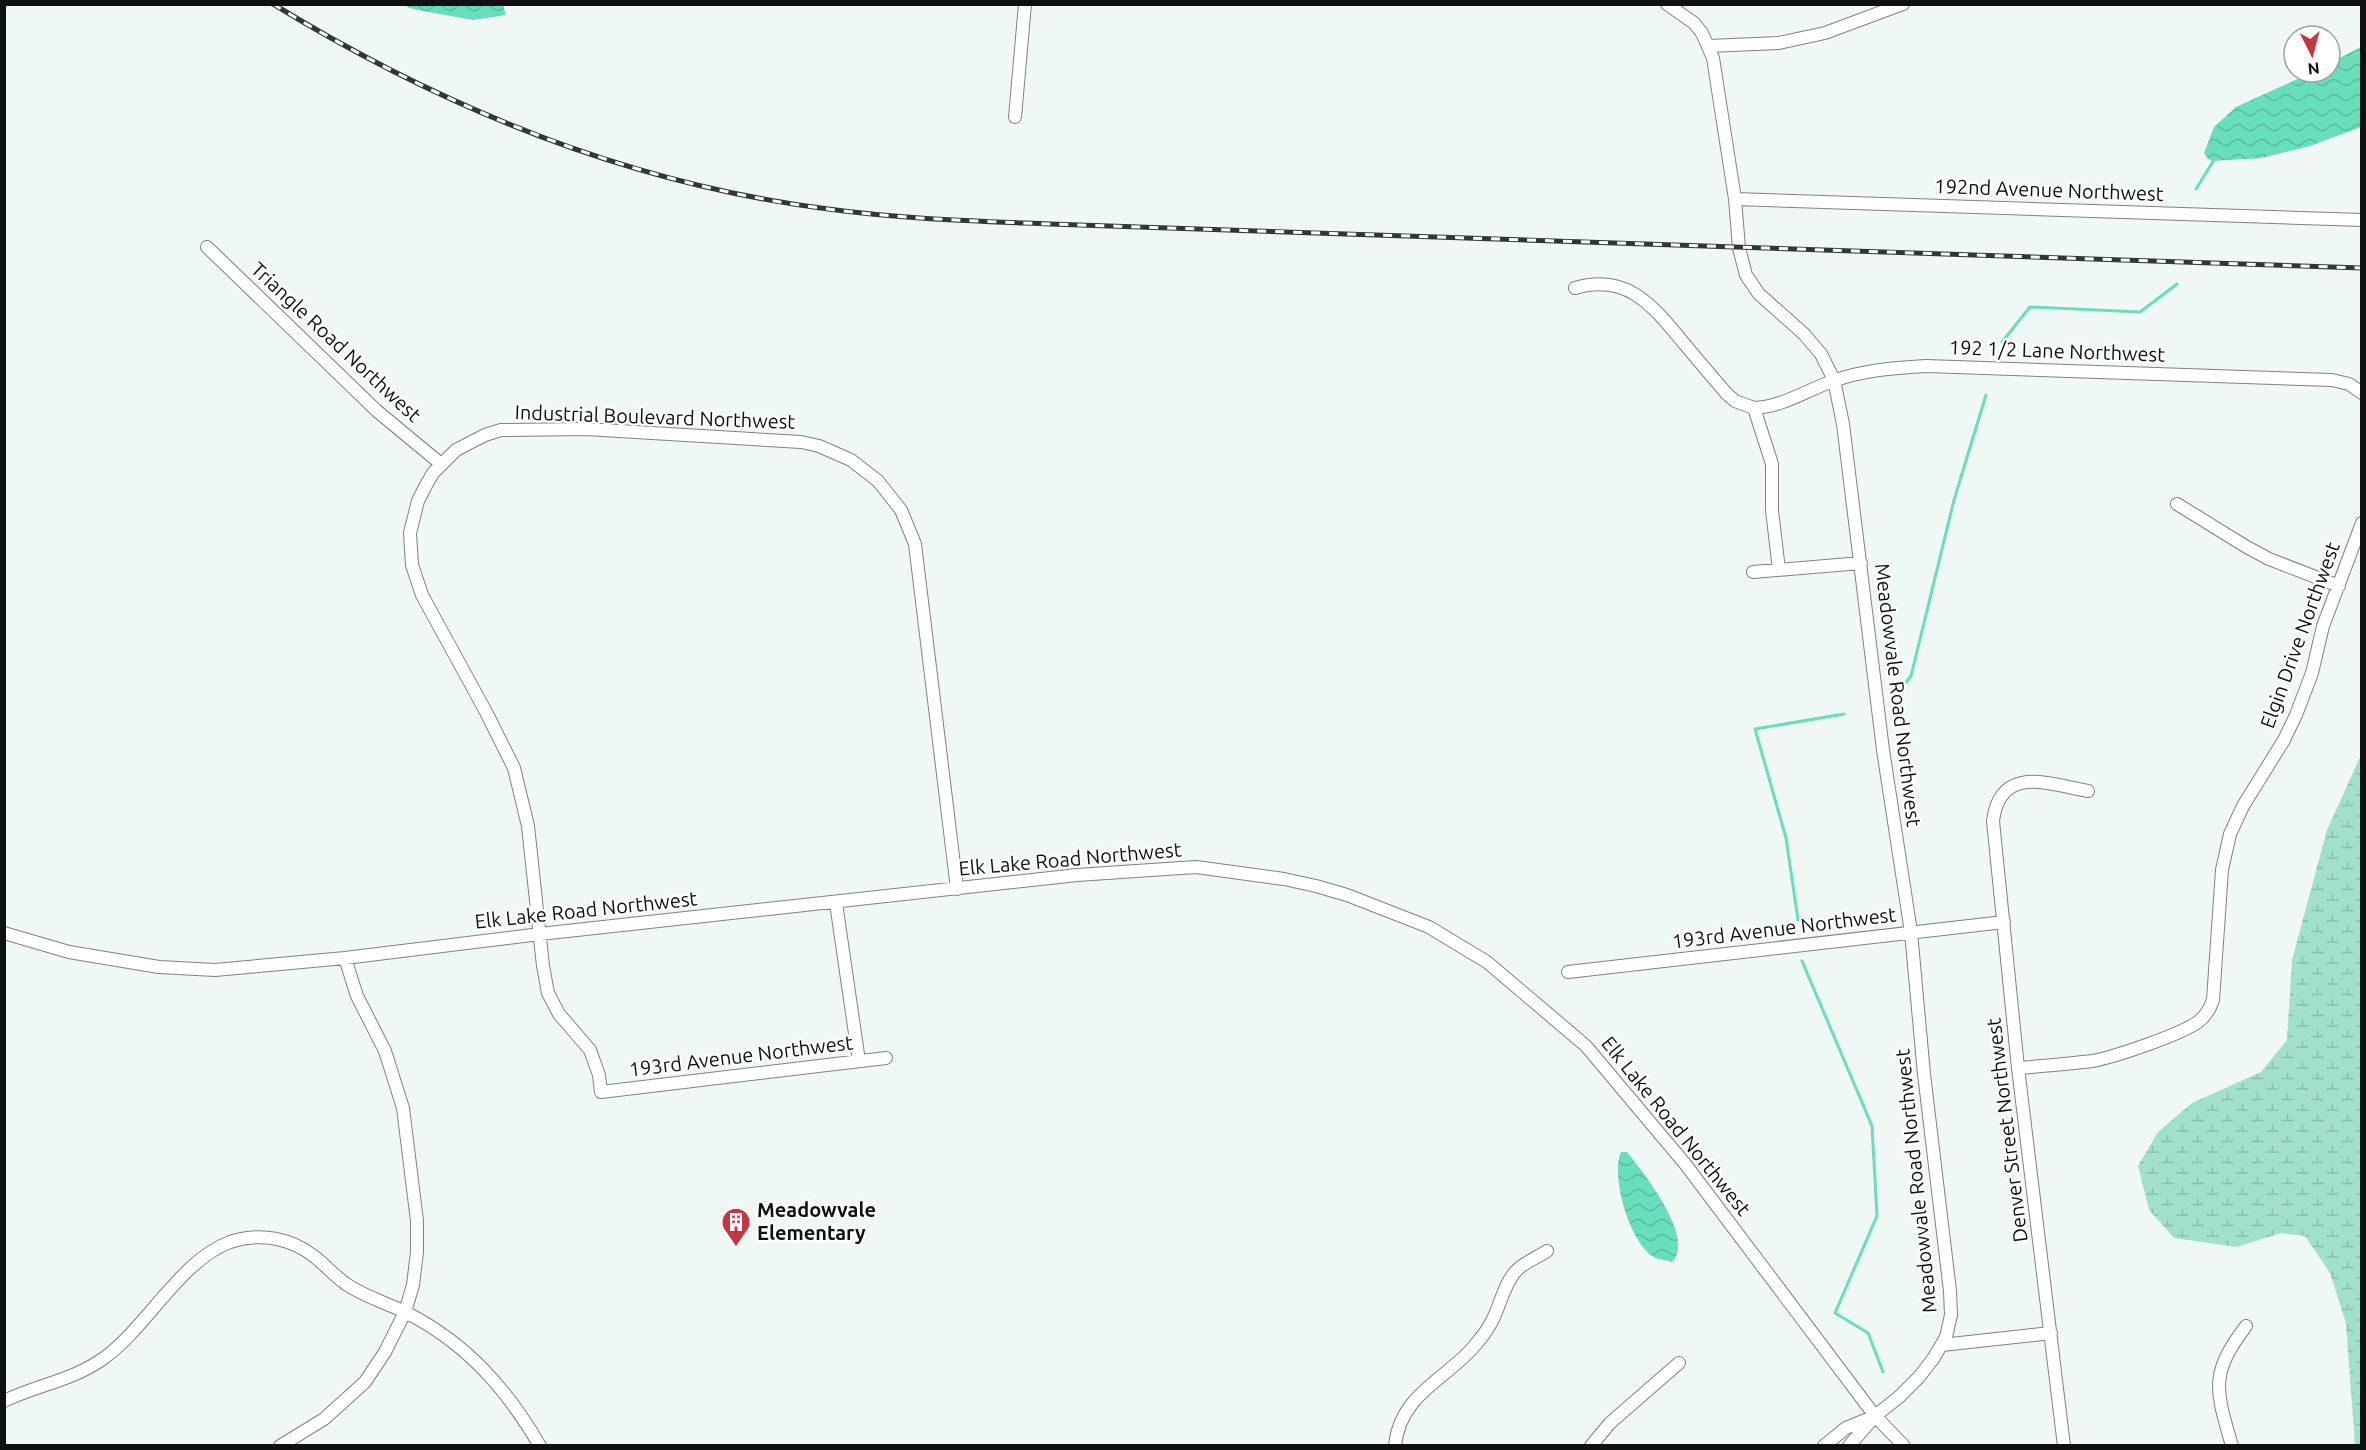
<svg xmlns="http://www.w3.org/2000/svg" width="2366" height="1450" font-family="Ubuntu,sans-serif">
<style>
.wetland{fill:url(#wetland-marsh)}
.water{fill:url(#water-waves)}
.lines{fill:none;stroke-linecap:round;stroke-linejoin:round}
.stream{stroke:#68debc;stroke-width:3}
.minor-casing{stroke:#7c8380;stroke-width:14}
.minor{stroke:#fff;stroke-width:12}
.rail-casing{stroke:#323635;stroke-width:5}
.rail{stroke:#fff;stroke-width:3;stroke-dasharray:9;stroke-linecap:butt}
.labels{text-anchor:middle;stroke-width:4.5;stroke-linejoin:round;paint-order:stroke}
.street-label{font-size:20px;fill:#0e1110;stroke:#fff}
.poi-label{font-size:20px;font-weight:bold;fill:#0e1110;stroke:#fff;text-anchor:start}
</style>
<defs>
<pattern id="wetland-marsh" width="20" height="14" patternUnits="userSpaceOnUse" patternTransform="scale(1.5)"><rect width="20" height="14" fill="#a1e1cb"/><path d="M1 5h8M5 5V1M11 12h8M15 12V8" fill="none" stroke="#89c0ad"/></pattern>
<pattern id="water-waves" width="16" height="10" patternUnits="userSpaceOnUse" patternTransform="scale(1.5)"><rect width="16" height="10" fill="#68debc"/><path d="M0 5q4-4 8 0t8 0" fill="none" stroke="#59bda1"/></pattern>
</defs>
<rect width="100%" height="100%" fill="#f0f8f5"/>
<!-- wetland -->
<path class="wetland" d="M2361,755l1,690 -7,1 -9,-123 -16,-50 -25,-37 -24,-3 -44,14 -63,-9 -25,-28 -11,-44 20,-34 34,-29 69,-31 26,-32 5,-80 35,-130z"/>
<!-- water -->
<path class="water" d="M404,5h99l3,10 -33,5 -61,-11z
M2361,47v80l-51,19 -49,12 -49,3 -5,-3 -3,-5 10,-26 22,-20 77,-35h17v-9z
M1621,1152h6c16,20 69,86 45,110 -5,-2 -13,-2 -18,-5 -24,-13 -44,-81 -33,-105z"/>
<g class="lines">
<!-- stream -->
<path class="stream" d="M2196,189l18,-29
M2002,342l28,-35 110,5 37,-28
M1892,700l19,-24 43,-176 32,-105
M1798,920l-12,-82 -31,-109 89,-15
M1802,961l70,165 5,90 -42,97 33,20 15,39"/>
<!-- minor casing -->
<g class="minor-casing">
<path id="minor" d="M1667,4l27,19 8,10 11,25 22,141 4,49 7,27 13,19 45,40 17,20 13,26 9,44 40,326 28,182 13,142 26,217 1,24 -5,22 -13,22 -14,18 -20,20 -24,19 -29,12 -22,18
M1709,46l70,-3 46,-10 78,-29
M1015,117l10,-113
M1735,199l627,21
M207,247l170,164 64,53
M1575,288c52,-15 77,17 107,53 15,18 30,36 45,53l8,7 19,7 18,56v46l7,60
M1754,408c28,-1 53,-18 79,-27 30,-11 61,-13 93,-15l406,14 17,4 13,9
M2177,504l68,42 24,13 70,27
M1753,572l108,-9
M836,903l23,158
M4,933l65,19 90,15 56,3 130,-12 195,-24 537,-59 119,-8 88,12 32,7 31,9 82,32 58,35 99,84 100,119 189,251 29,30
M1568,972l436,-50
M886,1058l-285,34 -2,-17 -9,-25 -31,-36 -11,-21 -5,-27 -15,-140 -14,-58 -28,-56 -64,-117 -10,-30 -2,-32 8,-32 7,-14 8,-14 23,-23 29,-15 16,-5 85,-1 215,13 18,4 32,14 27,21 23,29 14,34 42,345
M2018,1068c25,-2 50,-4 74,-7 23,-4 87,-26 106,-39 8,-6 12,-13 15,-22l9,-130 8,-36 13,-28 41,-66 12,-25 16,-42 11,-47 39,-103
M1942,1345l109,-12
M4,1401c33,-16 70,-21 100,-43 43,-31 77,-98 126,-116 30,-10 61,-4 85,15 11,9 20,19 31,27 19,13 41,19 61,29 59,30 100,76 133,133
M280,1446l44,-27 41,-37 20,-30 20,-40 8,-27 4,-33v-31l-14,-113 -18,-57 -28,-55 -12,-38
M1395,1446c5,-53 53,-67 81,-102 6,-7 12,-15 16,-23 8,-15 12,-37 24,-50 7,-8 22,-14 31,-20
M1591,1446l19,-23 69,-60
M1849,1446l25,-29
M2064,1446l-46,-378 -25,-247c7,-57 56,-37 95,-30
M2232,1446c-16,-56 -23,-71 14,-120"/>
</g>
<!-- minor -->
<use href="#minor" class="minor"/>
<!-- rail casing -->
<g class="rail-casing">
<path id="rail" d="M273,4c170,104 357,180 555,205 74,10 148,12 222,15l1312,44"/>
</g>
<!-- rail -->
<use href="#rail" class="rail"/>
</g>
<!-- icons -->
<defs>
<g id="building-pin" transform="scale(1.5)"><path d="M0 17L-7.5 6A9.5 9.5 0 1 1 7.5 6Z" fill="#c63640" stroke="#fff"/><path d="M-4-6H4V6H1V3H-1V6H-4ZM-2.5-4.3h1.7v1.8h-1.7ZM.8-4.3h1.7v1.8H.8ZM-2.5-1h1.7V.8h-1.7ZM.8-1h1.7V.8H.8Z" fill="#fff"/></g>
</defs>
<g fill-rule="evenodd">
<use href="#building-pin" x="736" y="1222"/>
</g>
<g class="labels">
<!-- street labels -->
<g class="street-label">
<text transform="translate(2049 190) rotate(2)" y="7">192nd Avenue Northwest</text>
<text transform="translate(336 342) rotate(43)" y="7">Triangle Road Northwest</text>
<text transform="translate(2057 351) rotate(2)" y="7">192 1/2 Lane Northwest</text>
<text transform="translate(655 417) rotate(2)" y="7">Industrial Boulevard Northwest</text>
<text transform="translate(2300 635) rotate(-70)" y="7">Elgin Drive Northwest</text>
<text transform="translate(1898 695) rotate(83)" y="7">Meadowvale Road Northwest</text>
<text transform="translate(1070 859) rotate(-5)" y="7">Elk Lake Road Northwest</text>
<text transform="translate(586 910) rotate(-6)" y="7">Elk Lake Road Northwest</text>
<text transform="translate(1784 928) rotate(-7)" y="7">193rd Avenue Northwest</text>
<text transform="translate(741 1056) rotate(-7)" y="7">193rd Avenue Northwest</text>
<text transform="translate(1676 1126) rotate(51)" y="7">Elk Lake Road Northwest</text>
<text transform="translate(2007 1130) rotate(-97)" y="7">Denver Street Northwest</text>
<text transform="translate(1916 1181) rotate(-96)" y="7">Meadowvale Road Northwest</text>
</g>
<!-- poi labels -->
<g class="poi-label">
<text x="757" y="1217">Meadowvale<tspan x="757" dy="23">Elementary</tspan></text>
</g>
</g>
<!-- border -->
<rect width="2366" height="1450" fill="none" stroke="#0e1110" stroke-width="12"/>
<!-- north arrow -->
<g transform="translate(2312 54) rotate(174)"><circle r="28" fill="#ffffff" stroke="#9fa09f" stroke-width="1.5"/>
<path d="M0-4.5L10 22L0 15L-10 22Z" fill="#c63640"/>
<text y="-9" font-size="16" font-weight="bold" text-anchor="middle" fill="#0e1110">N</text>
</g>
</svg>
